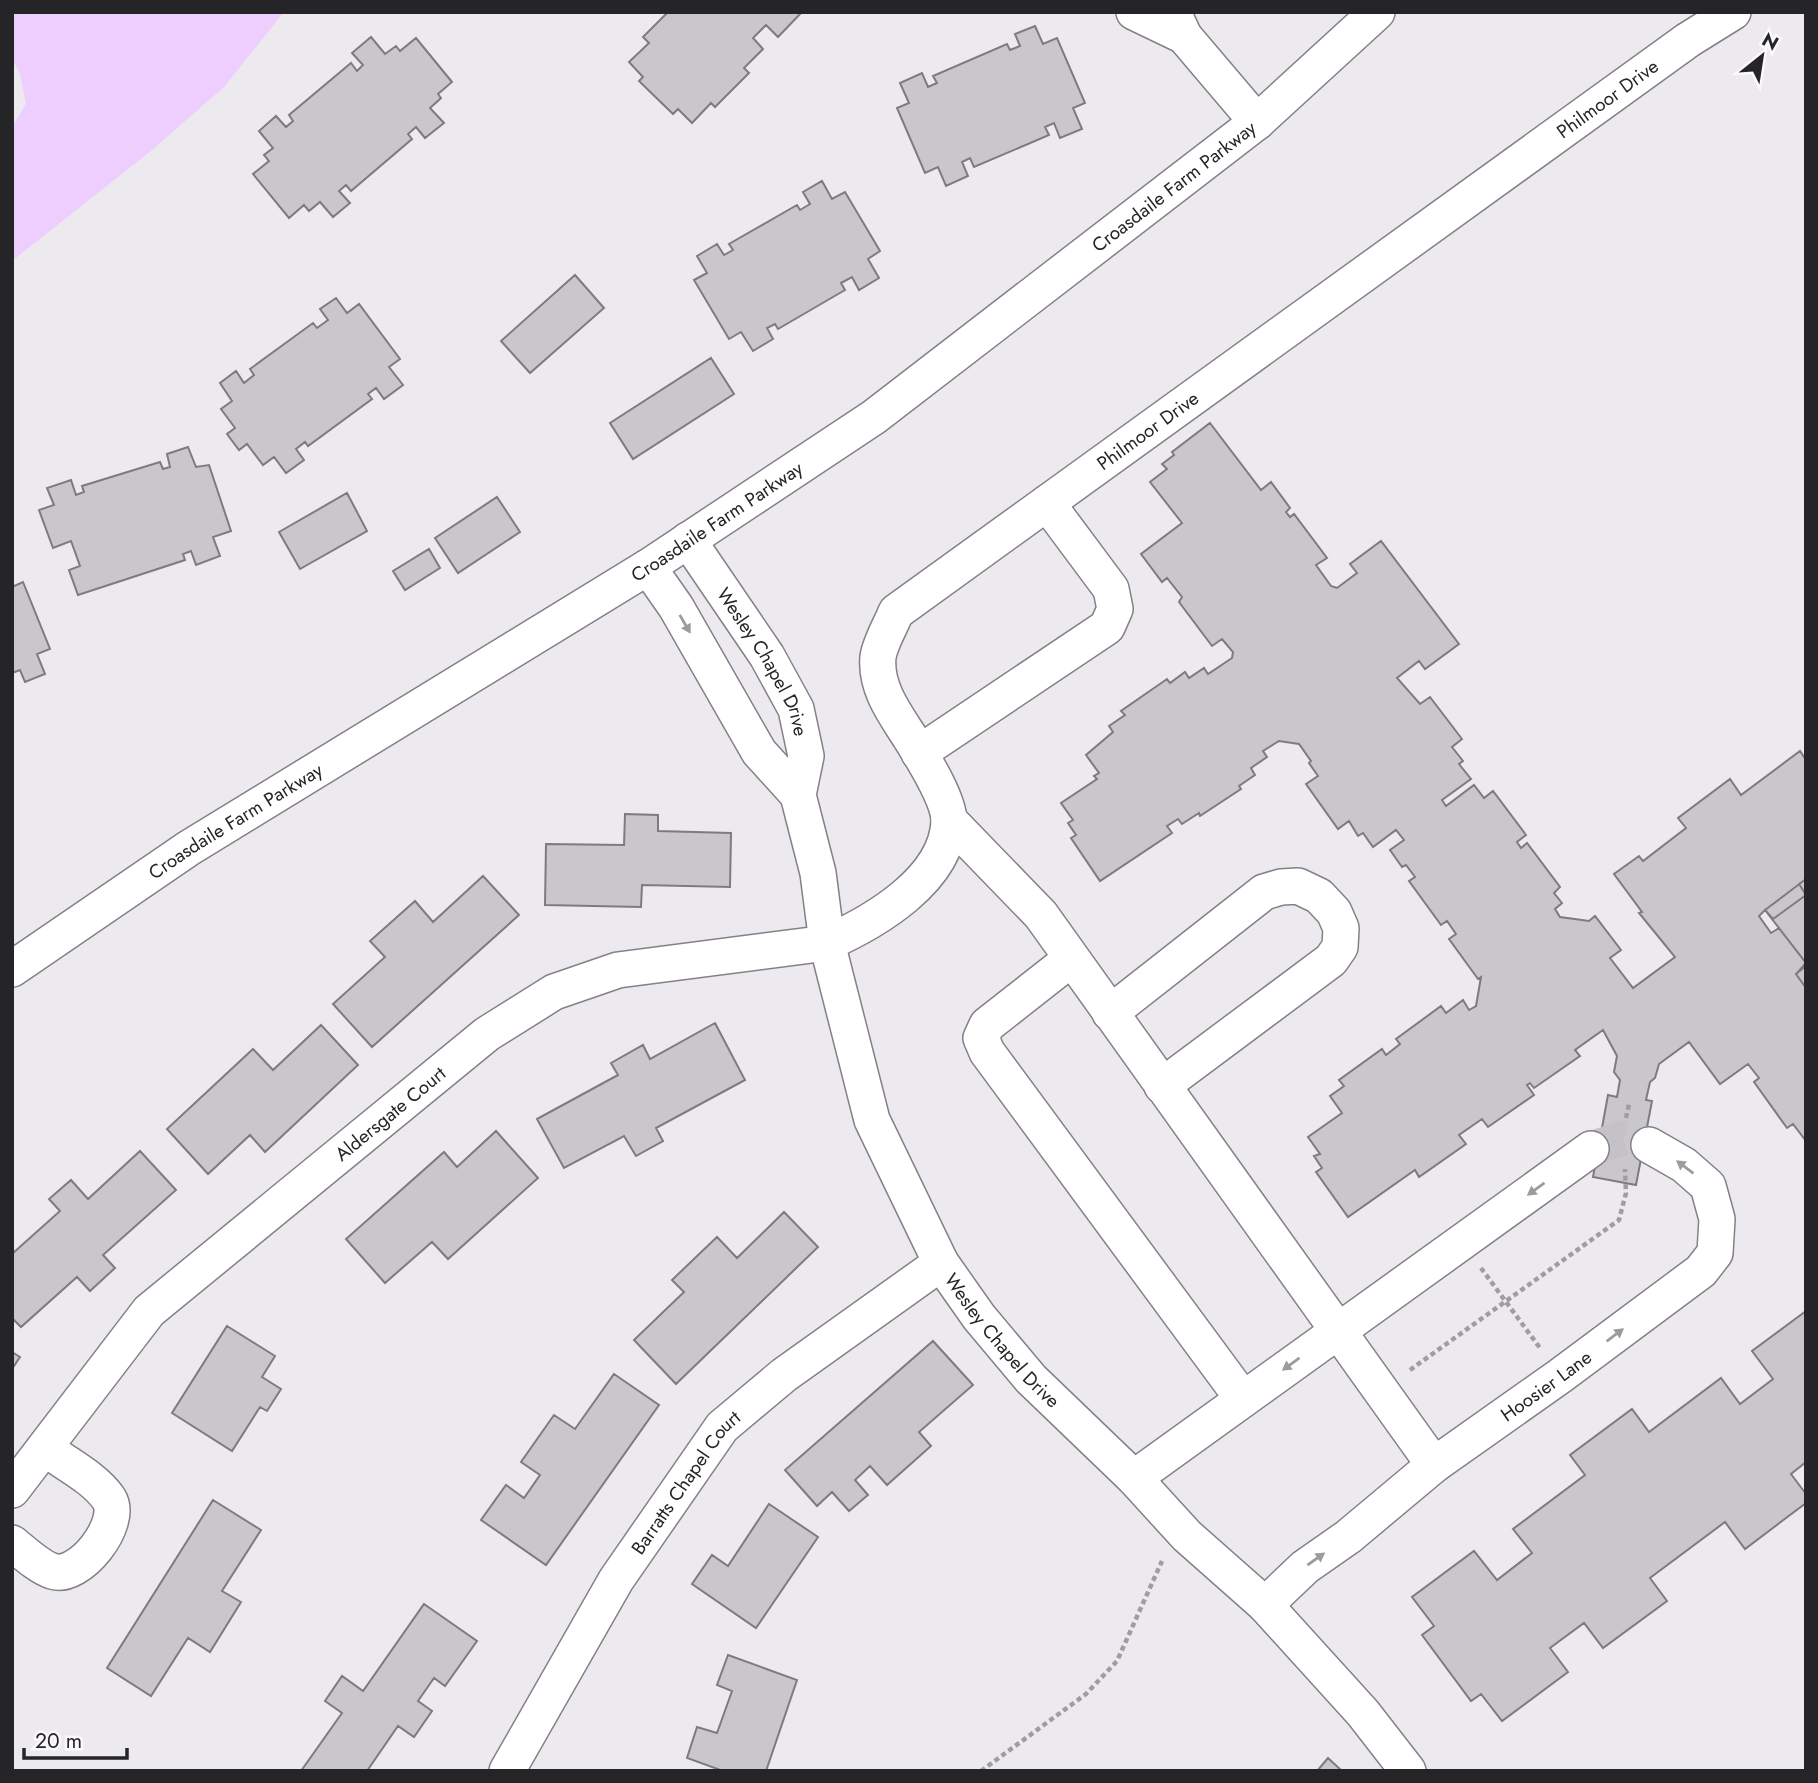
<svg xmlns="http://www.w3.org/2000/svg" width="1818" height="1783" font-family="Jost,sans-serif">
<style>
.green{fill:#edcefe}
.building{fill:#cac7cc;stroke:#7e7b80;stroke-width:2}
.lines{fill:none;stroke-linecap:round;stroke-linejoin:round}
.minor-tunnel{stroke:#c5c2c7;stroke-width:35;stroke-dasharray:35 18;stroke-linecap:butt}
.minor-casing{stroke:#848186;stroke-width:38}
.path{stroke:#9f9da0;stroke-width:4.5;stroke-dasharray:5 3.5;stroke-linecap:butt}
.minor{stroke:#fff;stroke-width:35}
.oneway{fill:#9d9c9d}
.labels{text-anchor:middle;stroke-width:5;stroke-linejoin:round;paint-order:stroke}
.street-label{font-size:19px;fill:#252426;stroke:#faf7fd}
</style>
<rect width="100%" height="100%" fill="#edeaef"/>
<!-- green -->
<path class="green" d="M12,12h272l-60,75 -72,63 -140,111v-134l14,-23 -7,-34 -7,-9z"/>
<!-- building -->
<path class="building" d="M668,12h134l-24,25 -12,-12 -13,13 10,11 -19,19 5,5 -34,34 -4,-4 -19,20 -14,-14 -5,5 -34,-33 4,-4 -14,-15 20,-19 -6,-6z
M1035,26l8,18 14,-6 28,65 -12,5 9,21 -22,9 -6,-15 -9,4 4,8 -75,32 -4,-9 -8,4 6,14 -22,10 -8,-19 -13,6 -28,-65 12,-5 -9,-20 22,-10 6,14 9,-4 -4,-7 74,-32 3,6 10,-4 -5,-12z
M371,37l14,17 11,-8 4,5 16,-13 36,44 -14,12 3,4 -11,10 14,15 -19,15 -9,-11 -8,7 4,5 -61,52 -5,-6 -7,6 11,12 -17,14 -13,-15 -11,9 -5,-6 -15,13 -36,-44 16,-13 -5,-6 9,-7 -14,-17 17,-15 10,11 7,-6 -4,-6 62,-52 6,8 6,-6 -11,-12z
M822,181l10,18 13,-7 35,59 -12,8 11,19 -20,12 -7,-13 -11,6 4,7 -67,39 -3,-5 -8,4 6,11 -20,12 -12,-19 -12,7 -35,-59 13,-7 -10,-17 20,-12 7,11 9,-5 -4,-6 68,-39 3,5 10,-6 -7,-12z
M575,275l29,33 -74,65 -29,-32z
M336,298l11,15 12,-9 41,55 -11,8 14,18 -19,14 -8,-11 -8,6 4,5 -64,47 -3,-4 -9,7 8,11 -18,13 -12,-16 -11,8 -16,-21 -8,6 -12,-16 8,-6 -14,-19 11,-8 -12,-18 16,-12 8,12 10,-8 -4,-6 63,-46 4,5 11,-8 -8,-11z
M711,358l23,36 -101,65 -23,-36z
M1210,423l51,67 10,-8 19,26 -4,4 4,5 4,-3 33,44 -11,7 15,21 6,2 20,-15 -7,-9 31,-23 78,103 -34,25 -6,-8 -22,17 23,26 10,-7 32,42 -10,8 11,14 -4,3 12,15 -29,21 4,6 28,-21 10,13 9,-7 33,44 -9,7 4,6 6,-5 33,44 -6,6 8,10 -7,6 5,8 29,4 6,-5 26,34 -11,8 23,30 42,-31 -36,-44 3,-1 -28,-38 25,-18 4,5 43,-33 -8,-10 52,-39 11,16 59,-44 6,9v119l-7,5 7,11 -33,24 -8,-9 -6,6 12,17 8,-5 27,35 -10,11 10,14v153l-13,-17 -6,4 -33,-46 5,-4 -11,-14 -28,20 -31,-42 -30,22 -4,14 -5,4 -4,18 6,1 -16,84 -43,-8 15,-82 9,2 3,-17 -6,-8 3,-16 -14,-26 -28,20 5,6 -46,32 -4,-5 -3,2 7,10 -46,32 -6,-8 -23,16 7,9 -47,33 -4,-7 -67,47 -32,-45 6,-4 -8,-12 6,-2 -12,-17 34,-24 -12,-17 14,-10 -5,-6 43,-31 4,6 14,-11 -4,-5 45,-33 5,7 17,-13 6,10 7,-4 5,-29 -3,2 -29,-40 7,-5 -9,-13 -6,4 -32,-44 6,-4 -9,-12 -4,2 -12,-17 14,-10 -8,-10 -23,17 -10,-14 -5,3 -9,-15 -11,8 -32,-45 12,-8 -9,-13 2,-2 -12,-17 -20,-3 -16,10 4,6 -16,11 4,7 -16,11 2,3 -41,27 -1,-3 -17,11 -4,-5 -11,7 5,7 -72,48 -29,-43 5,-3 -8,-12 5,-3 -12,-17 36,-24 -3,-3 5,-3 -13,-18 27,-23 -4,-6 16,-11 -4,-4 46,-32 3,4 15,-11 4,6 15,-10 4,6 24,-16 1,-6 -11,-13 -10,7 -33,-44 3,-5 -15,-19 -5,4 -21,-28 41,-31 -32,-41 17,-13 -5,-5 12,-9 -2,-3z
M188,447l8,20 13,-2 22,66 -18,6 7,19 -24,9 -5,-14 -8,3 2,6 -107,35 -9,-25 11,-4 -9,-25 -18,7 -14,-38 15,-5 -7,-17 24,-8 5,15 8,-3 -2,-6 78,-24 3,7 7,-2 -3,-13z
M347,493l20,38 -67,38 -21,-37z
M497,497l23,35 -62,41 -23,-35z
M429,549l11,19 -35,22 -12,-19z
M23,582l27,67 -13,5 8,20 -20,8 -5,-12 -8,3v-86z
M625,814l33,1v16l73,2 -1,54 -88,-2 -1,22 -96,-2 1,-61 78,1z
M483,876l36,39 -147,132 -39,-43 52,-47 -15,-16 45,-40 18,21z
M1806,879v84l-41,-53z
M1806,966v22l-10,-14z
M715,1023l30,57 -89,48 7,13 -27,15 -12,-20 -60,32 -27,-49 81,-44 -7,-12 32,-18 7,14z
M321,1025l37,40 -93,87 -15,-17 -42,39 -41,-45 86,-80 20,21z
M496,1131l42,47 -90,81 -16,-17 -47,41 -39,-44 98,-87 13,15z
M140,1151l36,39 -73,65 12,13 -25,23 -13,-14 -56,50 -9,-9v-64l48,-43 -11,-12 22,-19 17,19z
M784,1212l34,35 -142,137 -42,-44 50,-48 -12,-12 45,-43 20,21z
M1806,1311v151l-15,12 15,20v9l-61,46 -20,-27 -75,56 17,23 -64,47 -19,-25 -34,25 18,24 -66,49 -21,-27 -10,7 -49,-66 12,-9 -22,-29 62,-46 23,29 35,-27 -19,-24 72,-54 -15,-20 62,-46 17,23 72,-54 19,26 33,-25 -21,-28z
M227,1326l48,30 -13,21 19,12 -14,22 -7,-4 -28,44 -60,-38z
M933,1341l40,44 -54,47 12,14 -44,39 -17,-19 -15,14 13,15 -19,16 -17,-19 -15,14 -32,-36z
M12,1352l8,5 -8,12z
M614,1374l45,31 -113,160 -65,-45 25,-35 18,13 16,-23 -19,-13 33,-47 21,14z
M213,1500l48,30 -39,61 19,11 -31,50 -22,-14 -37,58 -44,-28z
M769,1504l49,33 -62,91 -64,-44 20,-29 16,11z
M424,1604l53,37 -32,45 -11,-8 -16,23 14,10 -18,26 -16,-11 -31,45h-66l41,-58 -17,-12 17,-25 21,15z
M728,1655l69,25 -31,91h-43l-36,-13 10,-31 20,6 15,-42 -15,-6z
M1328,1758l14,13h-25z"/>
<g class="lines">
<!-- minor-tunnel -->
<path class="minor-tunnel" d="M1591,1149l32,-11 26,7"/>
<!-- minor casing -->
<g class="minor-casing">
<g id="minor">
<path d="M1134,12l50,24"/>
<path d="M1173,12l11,24 73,86"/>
<path id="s1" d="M688,540l79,116 29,53 10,47 -8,39 20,78 9,70 45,177 69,143 38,54 52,62 103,99 53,58 78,69 98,108 45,58"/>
<path d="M648,567l28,40 83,145 39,43"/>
<path d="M919,753l188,-126 8,-18 -4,-20 -64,-86"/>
<path d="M949,820l92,95 393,550"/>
<path d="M1071,959l-84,66 -6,13 6,14 256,347"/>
<path id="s2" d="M12,969l177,-121 459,-281 226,-150 383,-295 120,-110"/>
<path d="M1110,1013l154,-121 17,-5 17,-1 21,10 15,16 7,16 -1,19 -9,13 -169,126"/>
<path d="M1134,1478l457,-329"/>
<path id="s3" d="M12,1490l137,-179 338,-277 67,-42 64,-22 209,-27c47,-21 120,-63 122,-122 0,-22 -27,-64 -38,-82 -16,-25 -36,-51 -33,-82 2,-14 13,-32 18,-45l792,-572 45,-28"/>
<path d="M12,1543c10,8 27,24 40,28 27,10 72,-48 57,-72 -14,-21 -43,-35 -63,-50"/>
<path id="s4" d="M1265,1605l40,-38 43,-30 86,-72 126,-89 141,-105 14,-18 2,-34 -9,-33 -24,-21 -35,-20"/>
<path id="s5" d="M507,1771l109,-191 106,-153 62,-52 157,-112"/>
</g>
</g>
<!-- path -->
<path class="path" d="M1626,1118l3,-14
M1481,1268l59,80
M1410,1370l209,-150 7,-27 -1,-24
M981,1771l105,-77 31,-33 45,-100"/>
<!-- minor -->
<use href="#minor" class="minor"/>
</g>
<!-- one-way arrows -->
<defs><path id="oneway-solid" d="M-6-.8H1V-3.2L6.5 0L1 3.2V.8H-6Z" transform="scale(1.75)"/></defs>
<g class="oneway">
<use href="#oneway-solid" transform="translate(685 624) rotate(60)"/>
<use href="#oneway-solid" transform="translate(1685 1167) rotate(-143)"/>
<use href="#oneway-solid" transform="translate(1536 1189) rotate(144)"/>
<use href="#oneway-solid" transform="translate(1615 1335) rotate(-37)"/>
<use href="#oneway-solid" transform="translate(1291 1364) rotate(144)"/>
<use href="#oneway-solid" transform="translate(1316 1559) rotate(-35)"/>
</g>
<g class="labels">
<!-- street labels -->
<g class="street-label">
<text dy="7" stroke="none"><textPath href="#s3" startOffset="2308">Philmoor Drive</textPath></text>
<text dy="7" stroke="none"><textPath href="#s2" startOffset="1402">Croasdaile Farm Parkway</textPath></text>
<text dy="7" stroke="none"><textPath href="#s3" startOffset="1741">Philmoor Drive</textPath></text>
<text dy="7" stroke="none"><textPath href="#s2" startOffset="835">Croasdaile Farm Parkway</textPath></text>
<text dy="7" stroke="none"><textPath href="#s1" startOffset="144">Wesley Chapel Drive</textPath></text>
<text dy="7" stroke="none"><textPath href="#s2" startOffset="268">Croasdaile Farm Parkway</textPath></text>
<text dy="7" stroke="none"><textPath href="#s3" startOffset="537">Aldersgate Court</textPath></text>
<text dy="7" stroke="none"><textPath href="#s1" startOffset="880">Wesley Chapel Drive</textPath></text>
<text dy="7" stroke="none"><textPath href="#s4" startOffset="357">Hoosier Lane</textPath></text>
<text dy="7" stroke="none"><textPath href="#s5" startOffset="340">Barratts Chapel Court</textPath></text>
</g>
</g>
<!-- border -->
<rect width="1818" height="1783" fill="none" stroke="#252426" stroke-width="28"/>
<!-- north arrow -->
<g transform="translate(1762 56) rotate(30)" stroke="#faf7fd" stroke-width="5" paint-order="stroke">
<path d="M0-5L12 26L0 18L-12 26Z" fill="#252426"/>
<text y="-10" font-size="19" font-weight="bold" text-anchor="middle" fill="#252426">N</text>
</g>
<!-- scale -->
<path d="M24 1748v10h103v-10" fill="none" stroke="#252426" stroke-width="3.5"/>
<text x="35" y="1748" font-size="21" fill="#252426" stroke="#faf7fd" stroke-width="5" paint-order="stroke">20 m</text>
</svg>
